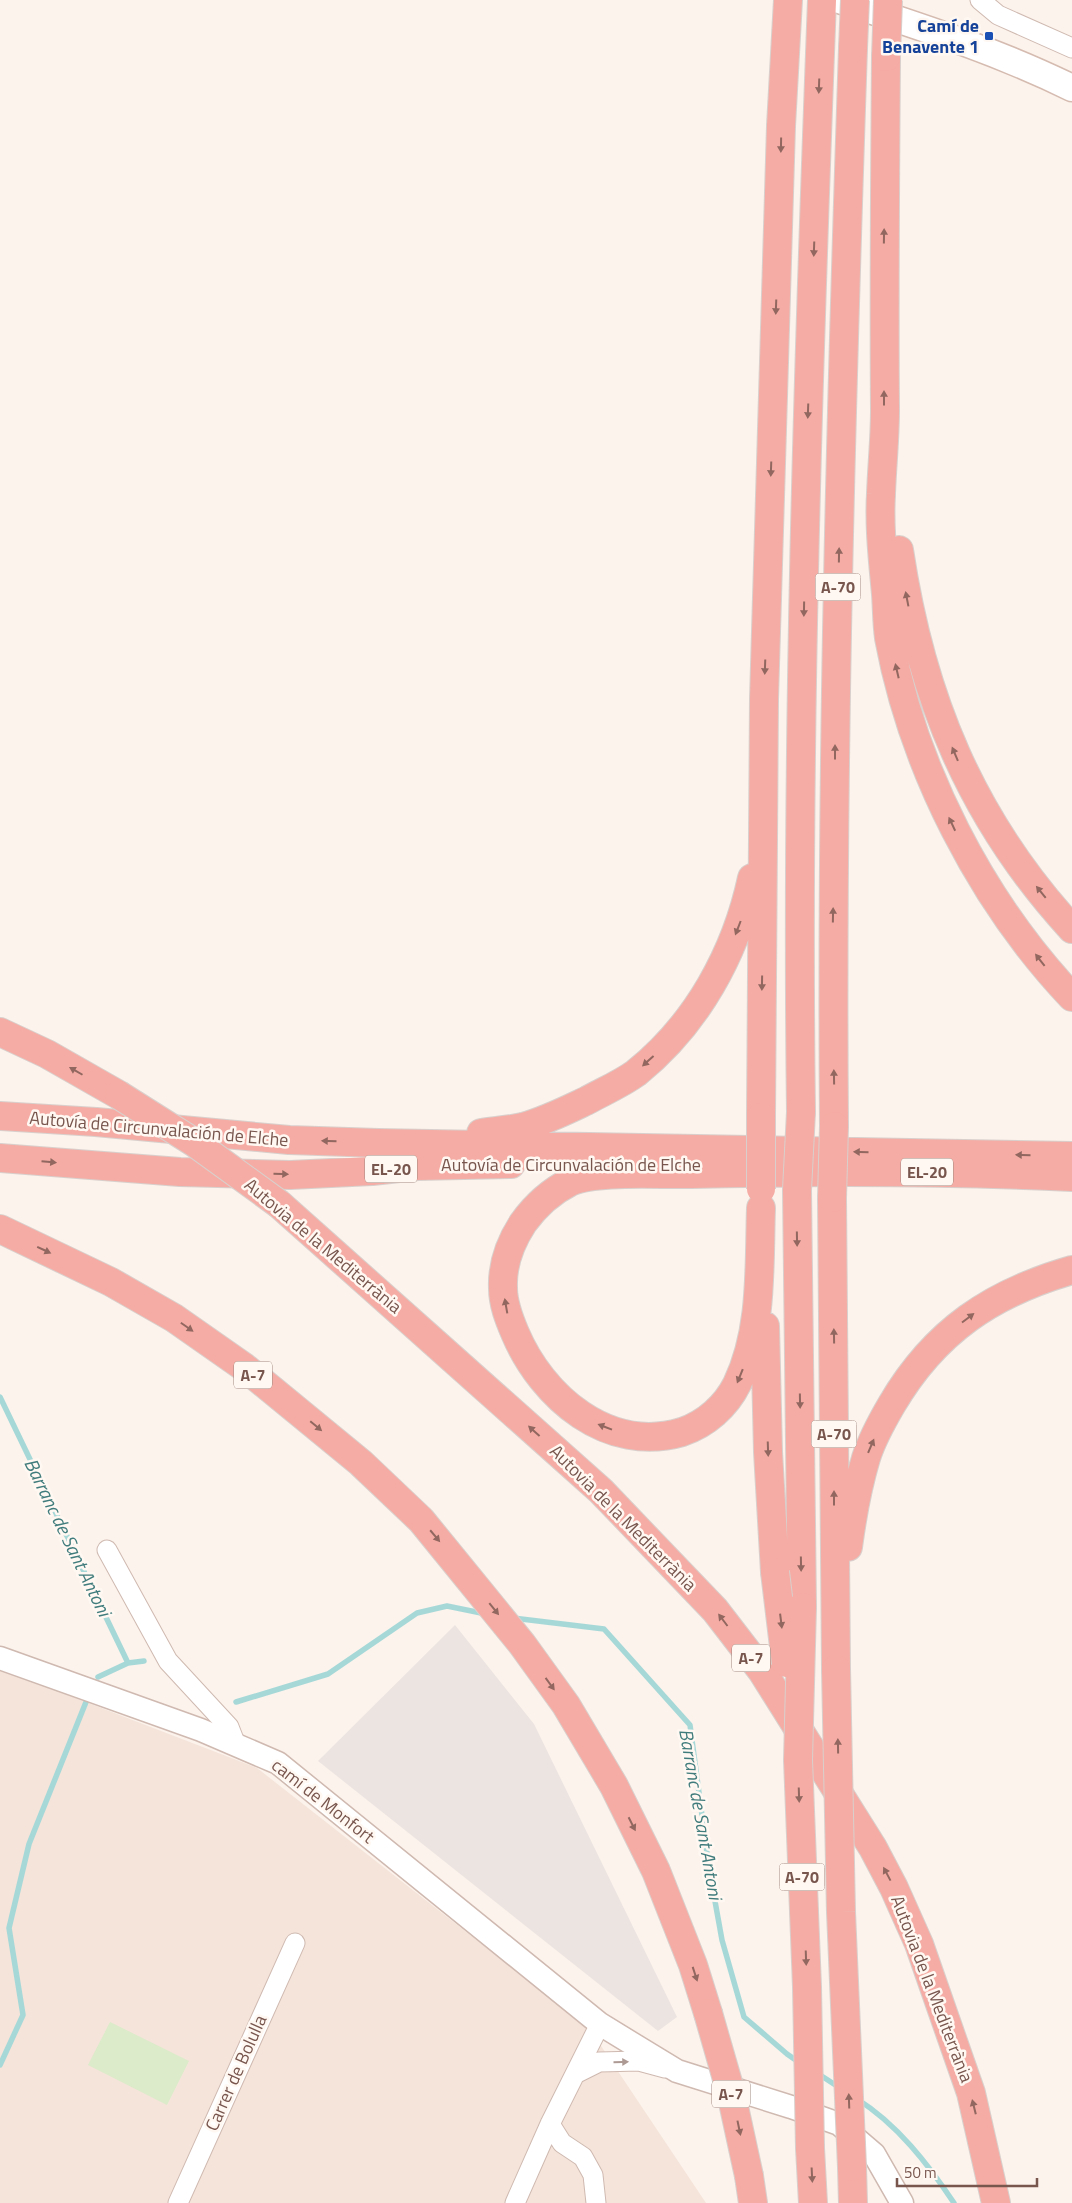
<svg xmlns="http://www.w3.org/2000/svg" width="1072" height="2203" font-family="'Titillium Web',sans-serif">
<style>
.residential{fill:#f4e4da}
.industrial{fill:#ece4e1}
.green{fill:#dcebc9}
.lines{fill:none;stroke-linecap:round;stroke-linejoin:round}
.stream{stroke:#a6d8d8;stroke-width:5.5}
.minor-casing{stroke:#cfb9b0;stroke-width:21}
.tertiary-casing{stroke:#cfb9b0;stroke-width:25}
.secondary-casing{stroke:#d5bbb0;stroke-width:29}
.motorway-casing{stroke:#d9d0cd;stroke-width:30}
.minor{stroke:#fff;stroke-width:19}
.tertiary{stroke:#fff;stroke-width:22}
.secondary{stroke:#fff;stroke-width:26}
.motorway{stroke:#f5aca4;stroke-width:28}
.motorway-bridge-casing{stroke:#d9d0cd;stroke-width:30;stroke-linecap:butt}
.motorway-bridge{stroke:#f5aca4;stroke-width:28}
.oneway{fill:#91675f}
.oneway2{fill:#ae9a95}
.transit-dot{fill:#1a4fb4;stroke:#fff8f2;stroke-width:2}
.labels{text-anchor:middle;stroke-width:5;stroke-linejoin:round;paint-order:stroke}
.shield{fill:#fff8f2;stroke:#a0877f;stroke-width:1}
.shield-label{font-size:16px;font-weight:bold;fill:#78564e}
.transit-label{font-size:18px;font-weight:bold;fill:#164399;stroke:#fff8f2;text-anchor:end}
.street-label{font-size:18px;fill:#78564e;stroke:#fff8f2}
.water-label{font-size:19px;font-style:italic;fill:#417c7c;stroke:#fff8f2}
</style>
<rect width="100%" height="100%" fill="#fcf3ec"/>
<!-- residential -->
<path class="residential" d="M0,1669l257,99 332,260 117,175h-706z"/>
<!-- industrial -->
<path class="industrial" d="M455,1625l79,99 143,293 -19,14 -340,-270z"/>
<!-- green -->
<path class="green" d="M110,2022l79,39 -22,44 -79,-40z"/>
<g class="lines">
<!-- stream -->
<path class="stream" d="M0,1397l128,266 16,-2
M513,1618l91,11 86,96 19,143 13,72 22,77 43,37 13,9
M98,1677l30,-14
M236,1702l92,-28 89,-61 30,-7 39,8
M0,2065l23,-50 -14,-87 20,-84 57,-142
M817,2073l23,15
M857,2099c40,25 71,65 97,104"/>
<!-- minor casing -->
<g class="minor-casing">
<path id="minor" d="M980,0l18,15 74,33
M107,1550l61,111 61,66 7,18
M575,2074l24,-12 40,-1 26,7
M550,2124l12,19 21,14 10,18 3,28
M178,2203l117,-260
M515,2203l35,-79 50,-100"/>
</g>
<!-- tertiary casing -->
<g class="tertiary-casing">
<path id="tertiary" d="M0,1658l201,72 77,33 322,261 77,47 114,36 48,17 35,30 28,49"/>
</g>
<!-- secondary casing -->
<g class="secondary-casing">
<path id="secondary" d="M839,0c79,26 158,51 233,88"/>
</g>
<!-- motorway casing -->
<g class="motorway-casing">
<path id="motorway" d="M886,57c-1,118 -2,235 -1,353 0,28 -3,56 -4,84 -2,33 2,67 5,100 1,14 1,30 3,44 24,130 92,263 183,359
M899,550c22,147 72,269 173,379
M0,1032l47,22 72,41
M801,1112c-5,-370 7,-741 21,-1112
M0,1116l96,6 193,18 89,3 694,13
M761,1117l3,-418 17,-573 7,-126
M834,1126c-3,-359 7,-718 19,-1078
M481,1133c14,-2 28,-3 42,-6 22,-6 42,-16 63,-26 16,-9 35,-17 50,-28 61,-49 100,-120 116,-195
M0,1158l180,14 110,3 82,-4 45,-5 94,-2
M797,1190l5,417
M832,1198l4,471
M279,1204l322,287 114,119 47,61 111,177 21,40 25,56 52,149 25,110
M761,1208c-2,58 2,122 -24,176 -11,22 -31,40 -55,48 -74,22 -140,-35 -167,-99 -6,-14 -12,-29 -12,-45 -1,-23 7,-45 20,-65 13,-18 27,-31 47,-41 26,-12 90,-7 121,-8 127,-3 254,-3 381,3
M0,1229l111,53 63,36 70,49 117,96 60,57 101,124 44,61 48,81 42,85 37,94 15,48
M765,1326l3,126 7,120
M848,1547c4,-30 9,-59 18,-89 6,-19 16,-37 26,-54 43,-73 100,-111 180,-134
M810,2148l3,55
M852,2167l1,36
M749,2176l4,27"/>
</g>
<!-- minor -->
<use href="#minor" class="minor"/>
<!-- tertiary -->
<use href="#tertiary" class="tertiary"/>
<!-- secondary -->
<use href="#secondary" class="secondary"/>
<!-- motorway -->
<use href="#motorway" class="motorway"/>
<!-- motorway-bridge casing -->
<g class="motorway-bridge-casing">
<path id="motorway-bridge" d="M853,48l2,-48
M886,57l2,-57
M119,1095l76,48 84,61
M761,1117v72
M797,1190l4,-78
M832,1198l2,-72
M775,1572l11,91
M802,1607l-4,153 9,227 3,161
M836,1669l5,243 11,255
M708,2013l23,80 18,83"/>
</g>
<!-- motorway-bridge -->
<use href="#motorway-bridge" class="motorway-bridge"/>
</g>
<!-- one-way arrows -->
<defs><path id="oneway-solid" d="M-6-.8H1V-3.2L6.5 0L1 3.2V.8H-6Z" transform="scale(1.25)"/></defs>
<g class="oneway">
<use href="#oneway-solid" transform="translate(819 86) rotate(92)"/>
<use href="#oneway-solid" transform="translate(781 145) rotate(91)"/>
<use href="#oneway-solid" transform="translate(884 236) rotate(-89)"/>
<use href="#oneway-solid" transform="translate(814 249) rotate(92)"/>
<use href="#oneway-solid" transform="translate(776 307) rotate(92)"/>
<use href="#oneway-solid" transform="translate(884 398) rotate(-90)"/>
<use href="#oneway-solid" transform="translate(808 411) rotate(92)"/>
<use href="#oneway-solid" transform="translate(771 469) rotate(92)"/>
<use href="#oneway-solid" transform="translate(839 555) rotate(-89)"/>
<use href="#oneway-solid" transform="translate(907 599) rotate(-101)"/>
<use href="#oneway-solid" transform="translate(804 609) rotate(91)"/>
<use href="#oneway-solid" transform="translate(765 667) rotate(92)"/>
<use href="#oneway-solid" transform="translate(897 671) rotate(-103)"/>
<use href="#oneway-solid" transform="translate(835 752) rotate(-90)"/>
<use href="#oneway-solid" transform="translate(955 754) rotate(-113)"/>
<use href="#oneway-solid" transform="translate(952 824) rotate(-115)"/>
<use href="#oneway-solid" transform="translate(1041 892) rotate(-129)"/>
<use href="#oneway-solid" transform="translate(833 915) rotate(-89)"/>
<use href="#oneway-solid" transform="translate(738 928) rotate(111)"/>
<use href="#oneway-solid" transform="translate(1040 960) rotate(-128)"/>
<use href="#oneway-solid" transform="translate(762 983) rotate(91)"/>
<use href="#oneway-solid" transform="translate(648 1061) rotate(138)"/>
<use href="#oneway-solid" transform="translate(76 1071) rotate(-150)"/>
<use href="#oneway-solid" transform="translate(834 1077) rotate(-91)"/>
<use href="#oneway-solid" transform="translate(329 1141) rotate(-178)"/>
<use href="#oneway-solid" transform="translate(861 1152) rotate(-179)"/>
<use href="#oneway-solid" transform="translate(1023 1155) rotate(-179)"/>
<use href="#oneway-solid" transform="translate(49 1162) rotate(5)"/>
<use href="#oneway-solid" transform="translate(281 1174) rotate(1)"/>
<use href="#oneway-solid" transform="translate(797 1239) rotate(89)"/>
<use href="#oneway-solid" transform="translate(44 1250) rotate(25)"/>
<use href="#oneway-solid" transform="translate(506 1306) rotate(-100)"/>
<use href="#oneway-solid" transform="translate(968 1318) rotate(-37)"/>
<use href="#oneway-solid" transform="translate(187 1327) rotate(35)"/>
<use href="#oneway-solid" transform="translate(834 1336) rotate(-91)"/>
<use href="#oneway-solid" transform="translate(740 1376) rotate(112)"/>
<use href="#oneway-solid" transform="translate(800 1401) rotate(89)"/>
<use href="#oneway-solid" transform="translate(316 1426) rotate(40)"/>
<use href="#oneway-solid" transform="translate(605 1427) rotate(-159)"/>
<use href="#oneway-solid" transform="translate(534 1431) rotate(-138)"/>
<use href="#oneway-solid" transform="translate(871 1446) rotate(-67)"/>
<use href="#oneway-solid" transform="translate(768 1449) rotate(88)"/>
<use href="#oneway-solid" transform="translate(834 1498) rotate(-90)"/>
<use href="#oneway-solid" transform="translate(435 1536) rotate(50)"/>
<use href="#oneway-solid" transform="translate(801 1564) rotate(89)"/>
<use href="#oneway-solid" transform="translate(494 1609) rotate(51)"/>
<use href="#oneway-solid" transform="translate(723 1620) rotate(-127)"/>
<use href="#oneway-solid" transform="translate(781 1621) rotate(83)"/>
<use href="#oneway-solid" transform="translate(550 1684) rotate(54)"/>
<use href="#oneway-solid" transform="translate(838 1746) rotate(-91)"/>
<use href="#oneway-solid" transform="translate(799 1795) rotate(88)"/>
<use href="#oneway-solid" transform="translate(632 1824) rotate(63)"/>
<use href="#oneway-solid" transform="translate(887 1874) rotate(-118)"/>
<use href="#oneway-solid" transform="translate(806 1958) rotate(88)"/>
<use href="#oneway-solid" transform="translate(695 1974) rotate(72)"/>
<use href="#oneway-solid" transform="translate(849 2101) rotate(-92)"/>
<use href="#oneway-solid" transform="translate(974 2107) rotate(-104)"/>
<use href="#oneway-solid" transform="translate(739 2128) rotate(78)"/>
<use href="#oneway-solid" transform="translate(812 2175) rotate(87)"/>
</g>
<use class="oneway2" href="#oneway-solid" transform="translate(621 2062) rotate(-1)"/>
<!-- markers -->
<rect class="transit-dot" x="984" y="31" width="10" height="10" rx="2.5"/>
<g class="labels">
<!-- shield labels -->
<g class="shield">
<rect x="815.5" y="573.5" width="45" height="27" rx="4"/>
<rect x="365" y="1155.5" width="52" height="27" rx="4"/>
<rect x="901" y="1158.5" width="52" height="27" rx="4"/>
<rect x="234" y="1361.5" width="38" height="27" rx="4"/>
<rect x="811.5" y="1420.5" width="45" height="27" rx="4"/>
<rect x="732" y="1644.5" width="38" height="27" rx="4"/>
<rect x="779.5" y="1863.5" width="45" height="27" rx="4"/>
<rect x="712" y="2080.5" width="38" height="27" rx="4"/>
</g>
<g class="shield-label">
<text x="838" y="593">A-70</text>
<text x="391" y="1175">EL-20</text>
<text x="927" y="1178">EL-20</text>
<text x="253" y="1381">A-7</text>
<text x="834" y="1440">A-70</text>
<text x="751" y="1664">A-7</text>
<text x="802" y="1883">A-70</text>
<text x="731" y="2100">A-7</text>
</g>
<!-- transit labels -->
<g class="transit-label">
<text x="979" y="32">Camí de<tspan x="979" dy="21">Benavente 1</tspan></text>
</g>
<!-- street labels -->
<g class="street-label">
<text transform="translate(159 1129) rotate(5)" y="6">Autovía de Circunvalación de Elche</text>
<text x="571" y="1171">Autovía de Circunvalación de Elche</text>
<text transform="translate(323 1246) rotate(40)" y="6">Autovia de la Mediterrània</text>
<text transform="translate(623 1518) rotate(45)" y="6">Autovia de la Mediterrània</text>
<text transform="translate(323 1801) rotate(38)" y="6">camí de Monfort</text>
<text transform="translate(932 1989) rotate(69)" y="6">Autovia de la Mediterrània</text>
<text transform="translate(236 2073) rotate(-66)" y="6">Carrer de Bolulla</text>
</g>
<!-- water labels -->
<g class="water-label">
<text transform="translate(68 1537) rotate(64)" y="7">Barranc de Sant Antoni</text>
<text transform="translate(701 1814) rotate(80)" y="7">Barranc de Sant Antoni</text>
</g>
</g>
<!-- scale -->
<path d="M897 2178v8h140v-8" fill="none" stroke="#78564e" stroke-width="2.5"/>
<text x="904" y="2178" font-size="15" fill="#78564e" stroke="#fff8f2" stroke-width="4" paint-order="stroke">50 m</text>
</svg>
